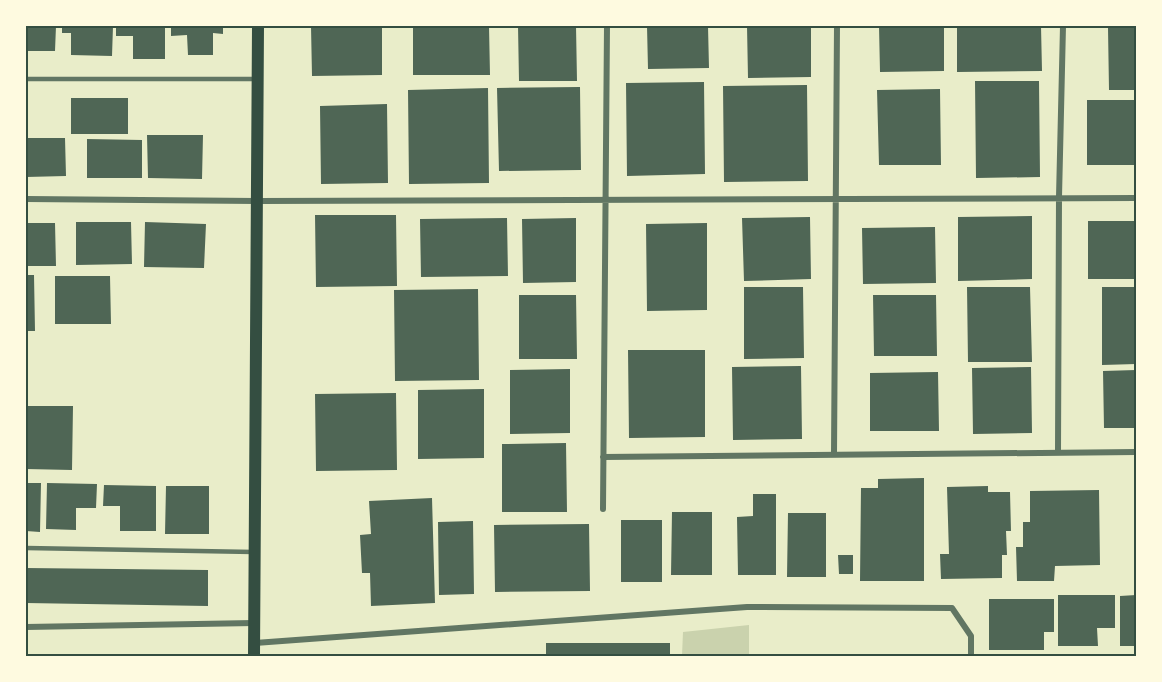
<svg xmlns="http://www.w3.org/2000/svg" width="1162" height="682" font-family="'IBM Plex Sans',sans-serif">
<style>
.green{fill:#cad2ad}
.building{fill:#4f6655}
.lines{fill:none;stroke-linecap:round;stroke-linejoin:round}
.service{stroke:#617663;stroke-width:4.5}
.minor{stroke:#617663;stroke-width:6}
.secondary{stroke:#344e41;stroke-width:12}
.neatline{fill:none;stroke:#344e41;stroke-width:2}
</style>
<rect width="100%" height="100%" fill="#e9edc9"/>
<!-- green -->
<path class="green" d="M749,625v31h-67l1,-24z"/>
<!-- building -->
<path class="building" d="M26,26h30l-1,25h-29z
M62,26h51l-1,30 -41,-1v-22h-9z
M116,26h49v33h-32v-23h-17z
M171,26h52v8l-10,-1v22h-25l-1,-20 -16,1z
M311,26h71v49l-70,1z
M413,26h76l1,49h-77z
M518,26h58l1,55h-58z
M647,26h61l1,42 -61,1z
M747,26h64v51l-63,1z
M879,26h65v45l-64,1z
M957,26h84l1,45 -85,1z
M1108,28h28v62h-27z
M975,81h64l1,96 -64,1z
M704,82l1,92 -78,2 -1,-93z
M807,85l1,96 -84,1 -1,-96z
M580,87l1,83 -82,1 -2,-83z
M488,88l1,95 -80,1 -1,-94z
M940,89l1,76h-62l-2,-75z
M71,98h57v36h-57z
M1087,100h49v65h-49z
M387,104l1,79 -67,1 -1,-78z
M147,135h56l-1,44 -54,-1z
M26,138h39l1,38 -40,1z
M87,139l55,1v38h-55z
M315,215h81l1,71 -81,1z
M1032,216v63l-74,2v-64z
M810,217l1,62 -67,2 -2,-63z
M507,218l1,58 -87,1 -1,-58z
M576,218v64l-53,1 -1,-64z
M1088,221h48v58h-48z
M76,222h55l1,42 -56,1z
M145,222l61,2 -2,44 -60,-1z
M26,223h29l1,43h-30z
M707,223v87l-60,1 -1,-87z
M935,227l1,56 -73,1 -1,-56z
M26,275h8l1,56h-9z
M55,276h55l1,48h-56z
M744,287h59l1,71 -60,1z
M967,287h63l2,75h-64z
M1102,287h34v77l-34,1z
M478,289l1,91 -84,1 -1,-91z
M519,295h57l1,64h-58z
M873,295h63l1,61h-63z
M628,350h77v87l-76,1z
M801,366l1,73 -69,1 -1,-73z
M1031,367l1,66 -59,1 -1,-66z
M570,369v64l-60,1v-64z
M1136,370v58h-32l-1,-57z
M938,372l1,59h-69v-58z
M484,389v69l-66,1v-69z
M396,393l1,77 -81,1 -1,-77z
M26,406h47l-1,64 -46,-1z
M566,443l1,69h-65v-68z
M924,478v103h-64l1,-93h17v-9z
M26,483h15l-1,49 -14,-1z
M47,483l50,1 -1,24h-20v22l-30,-1z
M104,485l52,1v45h-36v-25h-17z
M166,486h43v48h-44z
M988,486v6h22l1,39h-5l1,24h-5v23l-61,1 -1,-25h9l-2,-67z
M1099,490l1,75 -45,1 -1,15h-37l-1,-34h7v-25h7v-31z
M753,494h23v81h-38l-1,-58 16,-1z
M432,498l3,105 -64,3 -1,-33h-8l-2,-38 11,-1 -2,-33z
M672,512h40v63h-41z
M788,513h38v64h-39z
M621,520h41v62h-41z
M473,521l1,73 -35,1 -1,-73z
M589,524l1,67 -95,1 -1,-67z
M838,555h15v19h-14z
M26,568l182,2v36l-182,-3z
M1058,595h57v33h-18l1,18h-40z
M1136,595v51h-16v-50z
M989,599h65v33h-10v18h-55z
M546,643h124v13h-124z"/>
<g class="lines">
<!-- service -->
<path class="service" d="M26,79h229
M26,548l228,4"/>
<!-- minor -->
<path class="minor" d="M26,199l232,2 878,-3
M1058,453l1,-256 4,-171
M834,454l3,-428
M603,457l533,-5
M603,509l4,-483
M26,627l228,-4
M255,643l492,-36 205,1 19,28v20"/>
<!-- secondary -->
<path class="secondary" d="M254,656l4,-630"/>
</g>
<!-- border -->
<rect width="1162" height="682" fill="none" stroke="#fefae0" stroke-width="54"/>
<rect x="27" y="27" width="1108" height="628" class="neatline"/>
</svg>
